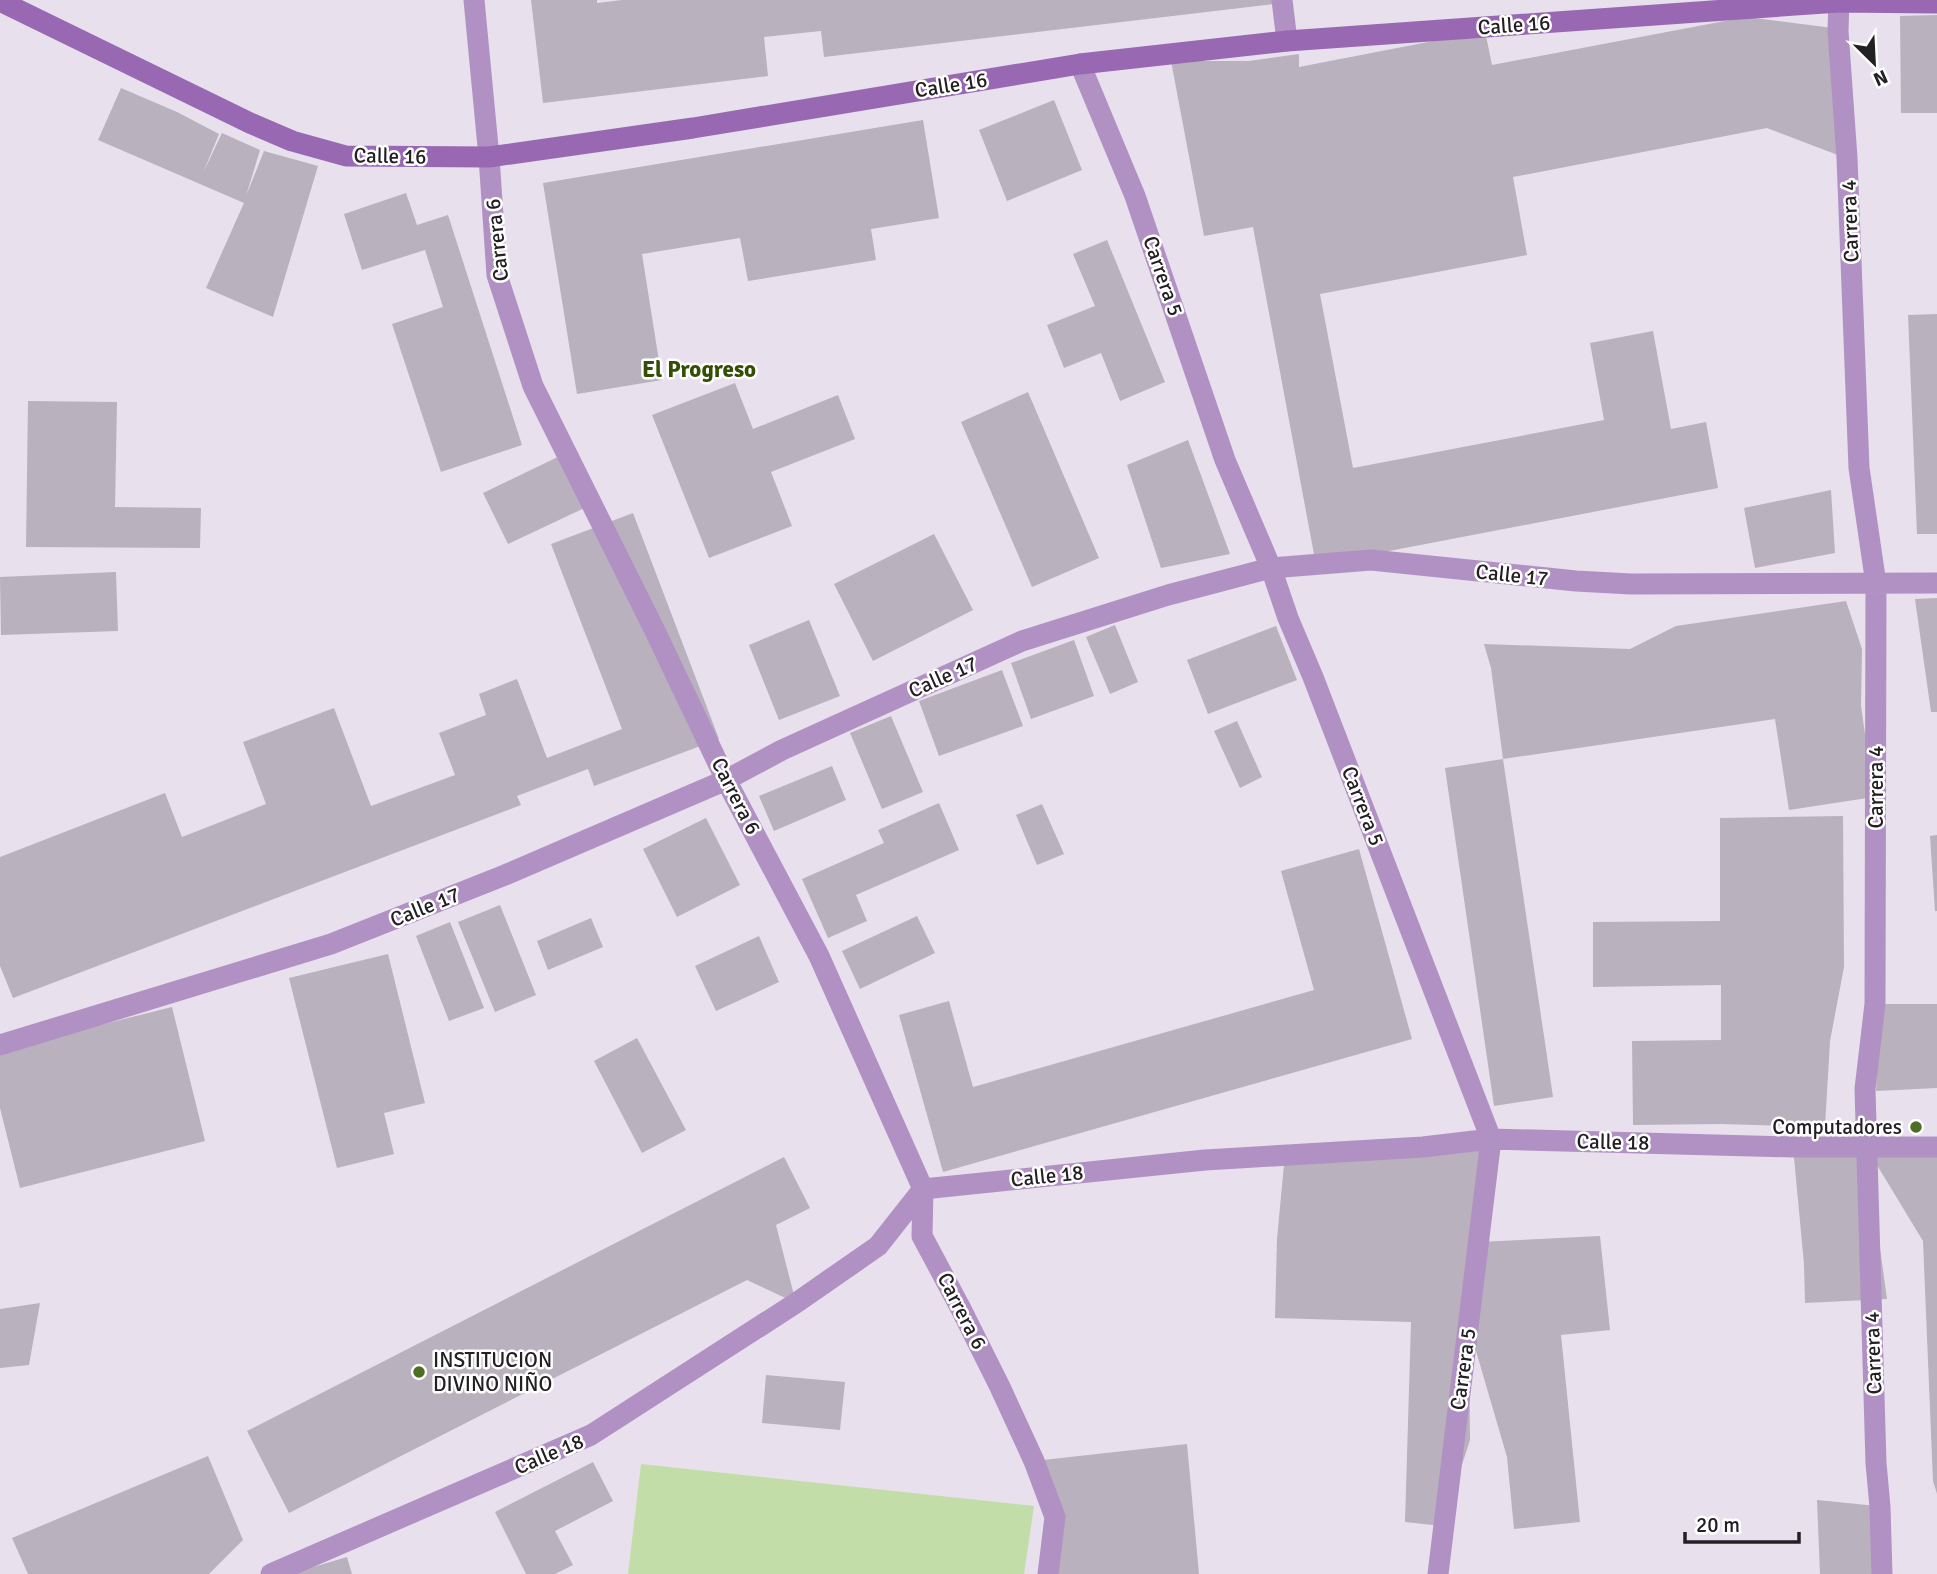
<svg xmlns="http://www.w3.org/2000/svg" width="1937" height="1574" font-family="Signika,sans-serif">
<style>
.green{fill:#c2dda7}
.building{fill:#b9b1be}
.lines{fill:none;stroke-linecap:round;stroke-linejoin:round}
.street{stroke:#b191c4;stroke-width:21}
.secondary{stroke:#9868b3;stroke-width:21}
.poi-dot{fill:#4e6e24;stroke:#fff;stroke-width:2.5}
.labels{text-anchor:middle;stroke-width:5;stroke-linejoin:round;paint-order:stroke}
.street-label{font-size:21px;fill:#232024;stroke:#fff}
.poi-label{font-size:21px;fill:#232024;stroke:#fff;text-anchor:end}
.neighbourhood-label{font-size:23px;font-weight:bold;fill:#334f05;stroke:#fff}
</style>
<rect width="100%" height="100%" fill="#e8e0ed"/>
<!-- green -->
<path class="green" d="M641,1464l393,42 -10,68h-396z"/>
<!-- building -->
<path class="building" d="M531,0h66v3l25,-3h669v2l-467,55 -3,-26 -57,6 4,39 -225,27z
M1937,15v98h-36l-1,-97z
M1746,17l87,11 10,129 -76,-29 -254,49 14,78 -207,39 33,174 251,-48 -14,-77 63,-12 18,98 35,-7 12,66 -402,77 -63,-338 -49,9 -33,-175h78l50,-7v13l186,-36 7,34z
M121,88l56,24 42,22 -16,39 19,-40 38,17 -14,46 18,-45 54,15 -45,151 -67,-29 38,-85 -146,-63z
M1054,100l28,70 -75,31 -28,-71z
M923,120l16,98 -68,11 5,31 -128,21 -8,-43 -98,16 20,126 -85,14 -34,-211z
M406,193l11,32 31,-10 74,230 -81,27 -49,-148 51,-17 -18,-57 -63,20 -18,-56z
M1107,240l58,142 -45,19 -19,-48 -37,15 -17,-43 48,-19 -22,-52z
M1937,314v220h-20l-9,-219z
M735,383l18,46 85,-34 17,44 -84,33 21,54 -83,32 -57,-143z
M1028,392l71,166 -67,29 -71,-165z
M28,401l89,1 -2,105 86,1 -1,40 -174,-1z
M1188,440l42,114 -69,14 -34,-103z
M568,452l25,52 -85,40 -25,-51z
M1831,490l4,63 -80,15 -11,-60z
M633,513l86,226 -125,47 -6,-17 -71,27 4,9 -508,193 -13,-32v-109l165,-64 17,44 84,-33 -23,-62 91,-34 37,98 84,-31 -16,-42 47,-18 -7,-21 38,-15 30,79 75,-29 -71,-185z
M934,534l39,76 -100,51 -39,-77z
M116,572l2,59 -117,4 -1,-58z
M1937,598v114h-6l-16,-113z
M1846,601l16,48 -1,57 13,91 -85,13 -14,-91 -272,40 50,338 -59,9 -49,-338 58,-9 -12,-91 -7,-24 146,5 46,-23z
M809,620l31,76 -61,24 -30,-75z
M1115,625l23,57 -28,12 -24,-57z
M1276,626l21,54 -89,34 -21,-54z
M1074,640l20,56 -63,23 -20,-56z
M1002,670l21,56 -84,30 -20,-55z
M891,716l32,76 -41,17 -32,-76z
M1237,721l25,56 -22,11 -26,-57z
M832,766l14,34 -72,31 -15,-35z
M939,803l20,47 -103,45 11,26 -39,17 -26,-59 82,-36 -6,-13z
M1042,804l22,50 -27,11 -21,-50z
M1843,816l1,151 -14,74 -5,86 -104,-3 -88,1 -1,-84 89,-1v-55l-128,2v-65l127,-1v-103z
M706,818l34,67 -63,32 -34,-68z
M1937,835v76h-2l-5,-75z
M1359,849l53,190 -469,133 -44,-157 50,-14 24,86 341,-97 -33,-119z
M500,905l36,90 -41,17 -37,-90z
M917,916l18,37 -75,36 -18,-38z
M591,918l12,29 -55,23 -11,-29z
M450,922l34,86 -35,13 -33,-85z
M759,936l20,46 -63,29 -21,-45z
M388,954l37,149 -41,10 10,41 -57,14 -48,-190z
M1880,1004h57v84l-61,3z
M172,1007l33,134 -185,47 -20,-80v-58z
M637,1038l49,92 -44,23 -48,-92z
M1491,1139l-12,103 121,-6 10,94 -49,5 19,187 -66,7 -7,-72 -38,-130 1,113 -28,86 -37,-4 6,-200 -136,-4 2,-79 8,-85z
M1793,1147h144v347l-4,-13 -10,-240 -57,-94 21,152 -82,4 -1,-39z
M784,1157l26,51 -34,17 20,78 -49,-23 -458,233 -42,-82z
M40,1303l-11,62 -29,3v-59z
M766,1375l79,7 -5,48 -78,-7z
M1187,1444l12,130h-151l7,-57 -21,-56z
M208,1456l35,84 -34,34h-181l-16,-36z
M593,1462l20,39 -58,30 18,34 -18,9h-29l-31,-62z
M1817,1500l60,6 1,68h-58z
M347,1557l5,17h-59v-1z"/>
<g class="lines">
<!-- street -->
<path class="street" d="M474,0l15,157 8,118 36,111 122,245 71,149 93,176 104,233 -1,47 39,73 39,78 34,74 21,56 -7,57
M1282,0l5,41
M1839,0l-1,31 9,127 12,310 17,116 -1,420 -10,85 11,374 4,44 2,67
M1080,64l55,132 90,264 46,108 17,50 25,59 178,462 -53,435
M0,1045l331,-101 174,-69 221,-95 56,-30 240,-109 146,-46 103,-27 100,-8 205,21 55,3 306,-1
M271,1574l320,-139 205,-132 82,-57 45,-57 282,-29 218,-13 68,-8 302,8h144"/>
<!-- secondary -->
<path class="secondary" d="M0,1l250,122 42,18 54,15 143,1 204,-29 387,-64 207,-23 552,-39 98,1"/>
</g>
<!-- markers -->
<g class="poi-dot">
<circle cx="1916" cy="1127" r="7"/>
<circle cx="419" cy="1372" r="7"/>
</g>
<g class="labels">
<!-- street labels -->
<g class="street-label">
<text transform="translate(1514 25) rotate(-4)" y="7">Calle 16</text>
<text transform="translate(951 85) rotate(-9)" y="7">Calle 16</text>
<text transform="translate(390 156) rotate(1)" y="7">Calle 16</text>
<text transform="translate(1850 221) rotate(-92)" y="7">Carrera 4</text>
<text transform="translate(497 240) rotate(-96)" y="7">Carrera 6</text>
<text transform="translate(1163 276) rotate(71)" y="7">Carrera 5</text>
<text transform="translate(1512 575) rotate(6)" y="7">Calle 17</text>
<text transform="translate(943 677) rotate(-24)" y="7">Calle 17</text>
<text transform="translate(1876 787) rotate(-90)" y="7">Carrera 4</text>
<text transform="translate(736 796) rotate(63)" y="7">Carrera 6</text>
<text transform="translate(1363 806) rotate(69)" y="7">Carrera 5</text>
<text transform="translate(425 907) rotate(-22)" y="7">Calle 17</text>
<text transform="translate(1613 1142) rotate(1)" y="7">Calle 18</text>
<text transform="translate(1047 1176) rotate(-6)" y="7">Calle 18</text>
<text transform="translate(962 1311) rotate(63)" y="7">Carrera 6</text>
<text transform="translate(1873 1353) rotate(-92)" y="7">Carrera 4</text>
<text transform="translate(1463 1369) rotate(-82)" y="7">Carrera 5</text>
<text transform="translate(549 1454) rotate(-23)" y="7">Calle 18</text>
</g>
<!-- poi labels -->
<g class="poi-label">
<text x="1902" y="1134">Computadores</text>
<text x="433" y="1367" text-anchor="start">INSTITUCION<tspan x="433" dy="24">DIVINO NIÑO</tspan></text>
</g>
<!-- neighbourhood labels -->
<g class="neighbourhood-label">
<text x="699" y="377">El Progreso</text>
</g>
</g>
<!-- north arrow -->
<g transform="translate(1874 63) rotate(156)" stroke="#ffffff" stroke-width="5" paint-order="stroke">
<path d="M0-5L12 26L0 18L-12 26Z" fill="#232024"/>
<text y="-10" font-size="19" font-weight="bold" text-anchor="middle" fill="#232024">N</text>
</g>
<!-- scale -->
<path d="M1685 1532v10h114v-10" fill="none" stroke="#232024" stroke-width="3.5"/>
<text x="1696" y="1532" font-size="21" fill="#232024" stroke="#ffffff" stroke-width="5" paint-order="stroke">20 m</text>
</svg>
